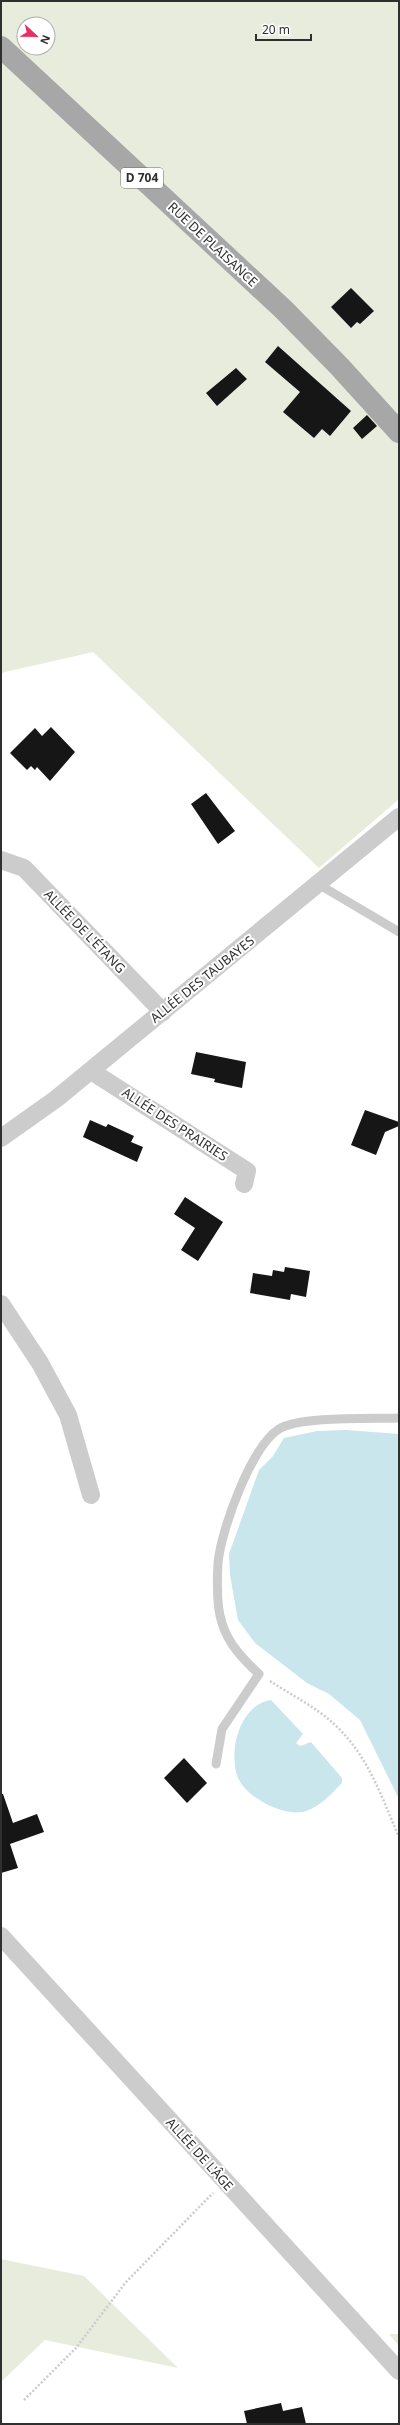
<svg xmlns="http://www.w3.org/2000/svg" width="400" height="2425" font-family="'Noto Sans',sans-serif">
<style>
.green{fill:#e8ecdc;fill-rule:evenodd}
.water{fill:#c8e6ec}
.building{fill:#161616}
.lines{fill:none;stroke-linecap:round;stroke-linejoin:round}
.path{stroke:#ccc;stroke-width:2.5;stroke-dasharray:2 2;stroke-linecap:butt}
.service{stroke:#ccc;stroke-width:9}
.minor{stroke:#ccc;stroke-width:18}
.primary{stroke:#a7a7a7;stroke-width:22}
.labels{text-anchor:middle;stroke-width:4;stroke-linejoin:round;paint-order:stroke}
.shield{fill:#fff;stroke:#6d6d6d;stroke-width:1}
.shield-label{font-size:12px;font-weight:bold;fill:#2f2f2f}
.street-label{font-size:13px;fill:#2f2f2f;stroke:#fff}
</style>
<rect width="100%" height="100%" fill="#fff"/>
<!-- green -->
<path class="green" d="M1,1h398v798l-80,69 -226,-216 -92,21zM24,24h24v24h-24z
M1,2259l83,17 94,92 -133,-28 -44,42z
M389,2334h10v12z"/>
<!-- water -->
<path class="water" d="M346,1430l53,4v365l-39,-79 -31,-26 -22,-11 -52,-40 -17,-23 -8,-45 -1,-21 30,-84 14,-14 11,-18 33,-7z
M271,1700l32,34 -7,9 4,3 11,-4 31,36v5c-10,10 -21,23 -36,28 -21,7 -59,-13 -68,-33 -10,-26 1,-73 33,-78z"/>
<!-- building -->
<path class="building" d="M351,288l23,23 -14,13 -3,-2 -6,6 -20,-21z
M278,346l73,65 -21,25 -8,-7 -8,9 -31,-26 17,-20 -35,-30z
M236,368l11,11 -30,27 -11,-13z
M367,415l10,11 -15,13 -9,-11z
M51,727l24,25 -25,29 -13,-14 -2,3 -4,-4 -4,4 -17,-17 25,-25 7,8z
M206,793l29,38 -17,13 -27,-40z
M196,1052l50,10 -4,26 -28,-6 1,-3 -24,-5z
M365,1110l34,12v4l-14,6 -9,23 -25,-10z
M90,1120l16,7 2,-3 26,12 -3,6 12,5 -6,15 -54,-25z
M185,1197l38,25 -25,39 -17,-11 14,-22 -21,-14z
M285,1267l25,4 -4,26 -15,-3 -1,6 -40,-7 3,-20 19,3 1,-6 11,2z
M184,1758l23,25 -20,20 -23,-25z
M1,1794h2l10,29 24,-9 7,18 -34,12 8,24 -17,5z
M281,2403l2,8 19,-4 4,17h-59l-3,-13z"/>
<g class="lines">
<!-- path -->
<path class="path" d="M270,1681c21,14 46,26 64,43 34,31 47,72 65,113
M24,2400l52,-52 50,-66 87,-89"/>
<!-- service -->
<path class="service" d="M318,884l81,48
M216,1764l6,-35 37,-55c-15,-14 -31,-30 -37,-51 -6,-17 -5,-42 -4,-60 3,-33 33,-116 61,-134 21,-13 93,-10 120,-11"/>
<!-- minor -->
<path class="minor" d="M1,860l23,8 139,144
M91,1071l156,100 -3,13
M1,1138l55,-39 343,-282
M1,1304l39,59 28,52 23,80
M1,1936l398,435"/>
<!-- primary -->
<path class="primary" d="M1,47l282,262 56,57 60,66"/>
</g>
<g class="labels">
<!-- shield labels -->
<rect class="shield" x="121" y="168" width="42" height="20" rx="3"/>
<g class="shield-label">
<text x="142" y="182">D 704</text>
</g>
<!-- street labels -->
<g class="street-label">
<text transform="translate(213 244) rotate(43)" y="5">RUE DE PLAISANCE</text>
<text transform="translate(85 931) rotate(46)" y="5">ALLÉE DE L'ÉTANG</text>
<text transform="translate(202 979) rotate(-39)" y="5">ALLÉE DES TAUBAYES</text>
<text transform="translate(175 1124) rotate(33)" y="5">ALLÉE DES PRAIRIES</text>
<text transform="translate(200 2154) rotate(48)" y="5">ALLÉE DE L'ÂGE</text>
</g>
</g>
<!-- border -->
<rect width="400" height="2425" fill="none" stroke="#2f2f2f" stroke-width="4"/>
<!-- north arrow -->
<g transform="translate(36 36) rotate(112)"><circle r="19" fill="#ffffff" stroke="#acacac"/>
<path d="M0-3L7 15L0 10L-7 15Z" fill="#e82e63"/>
<text y="-6" font-size="11" font-weight="bold" text-anchor="middle" fill="#2f2f2f">N</text>
</g>
<!-- scale -->
<path d="M256 34v6h55v-6" fill="none" stroke="#2f2f2f" stroke-width="2"/>
<text x="262" y="34" font-size="12" fill="#2f2f2f" stroke="#ffffff" stroke-width="3" paint-order="stroke">20 m</text>
</svg>
